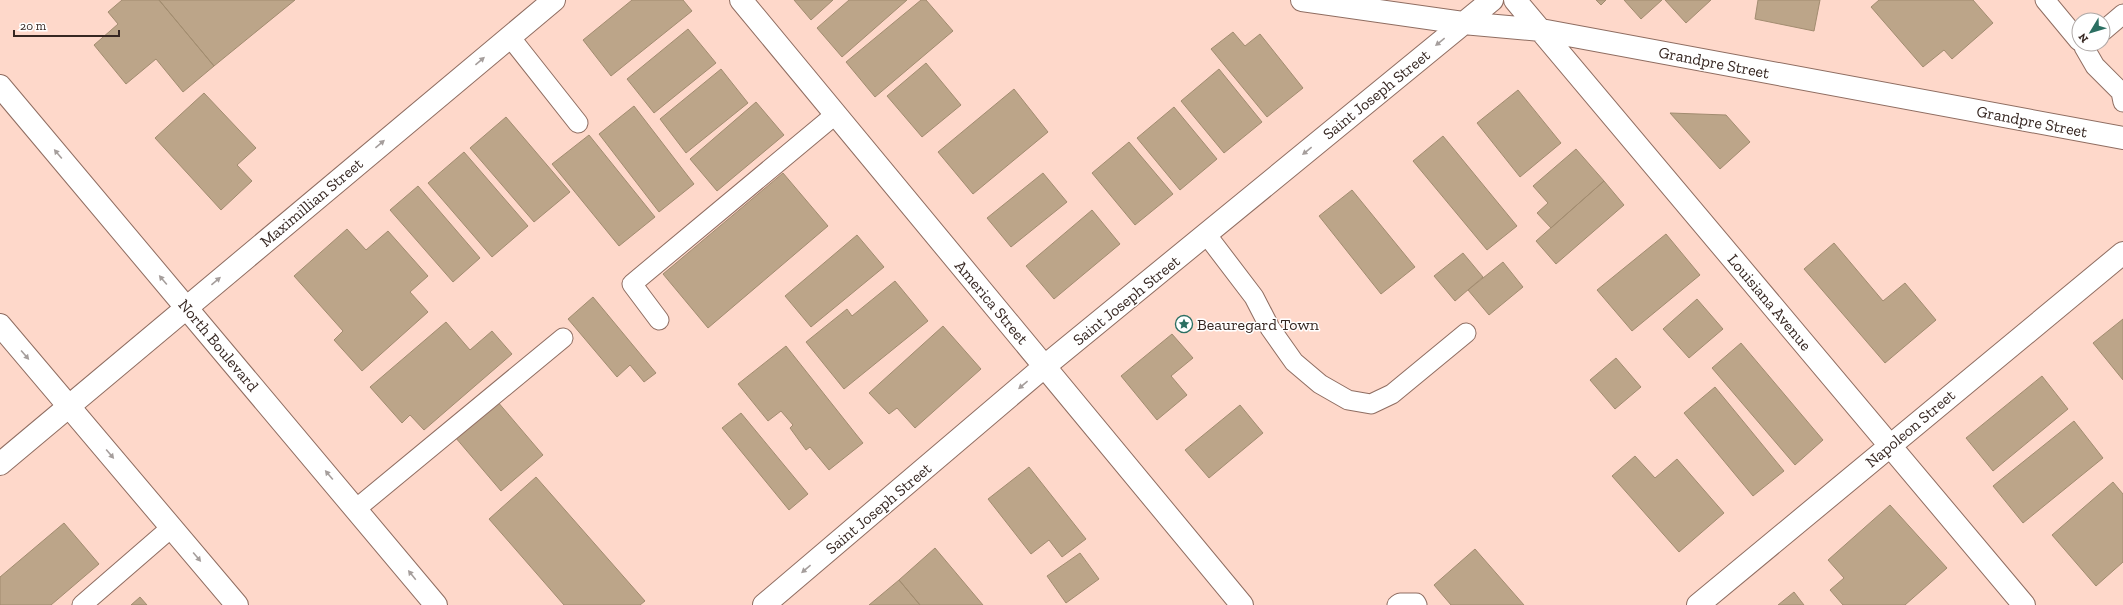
<svg xmlns="http://www.w3.org/2000/svg" width="2123" height="605" font-family="'Zilla Slab',serif">
<style>
.building{fill:#bca589;stroke:#a28c70}
.lines{fill:none;stroke-linecap:round;stroke-linejoin:round}
.lane-casing{stroke:#8f6d61;stroke-width:21}
.street-casing{stroke:#8f6d61;stroke-width:24}
.secondary-casing{stroke:#8f6d61;stroke-width:24}
.lane{stroke:#fff;stroke-width:19}
.street{stroke:#fff;stroke-width:22}
.secondary{stroke:#fff;stroke-width:22}
.oneway{fill:#a59e9c}
.labels{text-anchor:middle;stroke-width:3;stroke-linejoin:round;paint-order:stroke}
.street-label{font-size:16px;fill:#362722;stroke:#fff}
.poi-label{font-size:16px;fill:#362722;stroke:#fff;text-anchor:start}
</style>
<rect width="100%" height="100%" fill="#fed8ca"/>
<!-- building -->
<path class="building" d="M122,0h37l55,66 -31,26 -27,-33 -30,25 -32,-39 24,-21 -10,-12z
M159,0h136l-81,66z
M632,0h51l9,11 -81,65 -28,-36z
M794,0h39l-22,20z
M849,0h58l-65,57 -25,-29z
M921,0h5l27,31 -78,66 -29,-35z
M1596,0h10l-5,5z
M1624,0h38l-21,19z
M1665,0h46l-25,23z
M1758,0h62l-6,31 -59,-12z
M1879,0h94l20,23 -41,36 -8,-9 -21,17 -52,-60z
M688,29l28,34 -62,50 -27,-34z
M1233,32l12,14 15,-12 43,54 -36,29 -56,-68z
M926,63l35,42 -39,32 -35,-41z
M721,69l27,34 -62,50 -26,-34z
M1219,69l43,53 -38,31 -43,-52z
M1014,89l34,43 -75,62 -35,-42z
M1518,90l43,53 -41,34 -43,-54z
M204,93l52,55 -19,17 15,16 -31,29 -66,-72z
M756,102l28,33 -67,56 -27,-32z
M634,106l60,78 -35,28 -60,-78z
M1174,107l43,52 -37,31 -43,-52z
M1670,113l56,2 24,27 -30,27z
M506,117l64,75 -36,30 -64,-74z
M589,135l66,82 -36,29 -67,-82z
M1443,136l74,90 -30,24 -74,-89z
M1129,142l44,52 -38,31 -43,-52z
M1576,149l28,32 -53,47 -14,-15 11,-10 -15,-17z
M464,152l64,74 -36,31 -64,-74z
M783,173l45,53 -120,102 -45,-54z
M1043,173l24,29 -56,45 -24,-29z
M1604,181l20,24 -68,59 -20,-23z
M418,186l62,72 -27,24 -63,-72z
M1352,190l63,77 -34,27 -62,-78z
M1092,210l28,34 -66,55 -28,-33z
M347,229l19,21 22,-19 40,45 -18,16 18,20 -66,59 -28,-31 9,-9 -49,-55z
M1666,234l34,41 -68,56 -35,-41z
M857,235l27,32 -73,60 -26,-31z
M1834,243l49,58 22,-18 31,37 -51,43 -81,-94z
M1463,253l20,24 -28,24 -21,-25z
M1503,262l20,25 -34,28 -21,-25z
M895,281l33,40 -84,68 -38,-47 41,-33 5,7z
M593,297l63,76 -12,9 -14,-17 -13,12 -49,-58z
M1697,299l26,30 -34,29 -26,-29z
M2123,319v61l-30,-37z
M446,322l24,28 22,-19 20,23 -88,76 -14,-15 -8,8 -32,-36z
M943,326l38,43 -66,59 -18,-20 -8,6 -20,-21z
M1172,334l21,24 -22,18 16,19 -30,25 -36,-44z
M1741,343l82,97 -28,25 -83,-97z
M786,346l77,97 -34,27 -19,-23 -4,3 -16,-22 3,-3 -12,-14 -13,10 -30,-37z
M1616,358l25,29 -26,22 -25,-29z
M2042,376l26,33 -75,62 -27,-33z
M1715,387l69,84 -31,25 -69,-83z
M497,401l46,54 -42,36 -46,-54z
M1240,405l23,28 -54,45 -24,-28z
M741,413l67,81 -19,16 -67,-82z
M2074,421l29,37 -80,65 -30,-37z
M1635,456l20,22 22,-19 47,54 -45,39 -67,-76z
M1029,467l57,72 -24,18 -13,-17 -18,14 -43,-55z
M536,477l109,124 -5,4h-76l-75,-86z
M2113,482l10,12v68l-27,24 -44,-51z
M1890,505l57,63 -42,37h-62l-13,-15 14,-12 -16,-18z
M64,523l35,41 -48,41h-51v-28z
M935,548l48,57h-63l-21,-25z
M1475,549l49,56h-73l-17,-20z
M1080,553l19,26 -33,24 -19,-27z
M899,580l21,25h-51z
M1794,592l10,13h-26z
M140,597l7,8h-16z"/>
<g class="lines">
<!-- lane casing -->
<g class="lane-casing">
<path id="lane" d="M2045,0l34,41
M2103,31l20,-17
M510,37l68,86
M2084,47l11,19 26,26 2,10
M1206,234l48,63 16,31 24,34 26,22 28,16 23,4 21,-10 74,-61
M659,320l-27,-36 204,-170
M357,508l206,-170
M82,605l90,-78
M1397,605l3,-2h16l1,2"/>
</g>
<!-- street casing -->
<g class="street-casing">
<path id="street" d="M741,0l501,605
M1302,0l161,23 78,7 582,108
M1515,0l509,605
M0,464l554,-464
M764,605l281,-239 447,-366
M1698,605l425,-352"/>
</g>
<!-- secondary casing -->
<g class="secondary-casing">
<path id="secondary" d="M0,86l436,519
M0,325l237,280"/>
</g>
<!-- lane -->
<use href="#lane" class="lane"/>
<!-- street -->
<use href="#street" class="street"/>
<!-- secondary -->
<use href="#secondary" class="secondary"/>
</g>
<!-- one-way arrows -->
<defs><path id="oneway-solid" d="M-6-.8H1V-3.2L6.5 0L1 3.2V.8H-6Z"/></defs>
<g class="oneway">
<use href="#oneway-solid" transform="translate(1440 42) rotate(141)"/>
<use href="#oneway-solid" transform="translate(480 61) rotate(-40)"/>
<use href="#oneway-solid" transform="translate(380 144) rotate(-40)"/>
<use href="#oneway-solid" transform="translate(1307 151) rotate(141)"/>
<use href="#oneway-solid" transform="translate(58 154) rotate(-130)"/>
<use href="#oneway-solid" transform="translate(163 280) rotate(-130)"/>
<use href="#oneway-solid" transform="translate(216 281) rotate(-40)"/>
<use href="#oneway-solid" transform="translate(25 355) rotate(49)"/>
<use href="#oneway-solid" transform="translate(1023 385) rotate(140)"/>
<use href="#oneway-solid" transform="translate(110 454) rotate(50)"/>
<use href="#oneway-solid" transform="translate(329 475) rotate(-130)"/>
<use href="#oneway-solid" transform="translate(197 557) rotate(50)"/>
<use href="#oneway-solid" transform="translate(806 569) rotate(140)"/>
<use href="#oneway-solid" transform="translate(412 575) rotate(-129)"/>
</g>
<!-- icons -->
<defs>
<g id="sight-ring" transform="scale(0.9)"><circle r="9.5" fill="#fff" stroke="#2b6f62" stroke-width="1.5"/><path d="M0-6L1.8-2.2L6-1.7L2.9 1.2L3.7 5.4L0 3.3L-3.7 5.4L-2.9 1.2L-6-1.7L-1.8-2.2Z" fill="#2b6f62"/></g>
</defs>
<g fill-rule="evenodd">
<use href="#sight-ring" x="1184" y="324"/>
</g>
<g class="labels">
<!-- street labels -->
<g class="street-label">
<text transform="translate(1714 62) rotate(11)" y="6">Grandpre Street</text>
<text transform="translate(1376 94) rotate(-39)" y="6">Saint Joseph Street</text>
<text transform="translate(2032 121) rotate(11)" y="6">Grandpre Street</text>
<text transform="translate(311 202) rotate(-40)" y="6">Maximillian Street</text>
<text transform="translate(1126 300) rotate(-39)" y="6">Saint Joseph Street</text>
<text transform="translate(992 302) rotate(50)" y="6">America Street</text>
<text transform="translate(1770 302) rotate(50)" y="6">Louisiana Avenue</text>
<text transform="translate(219 345) rotate(50)" y="6">North Boulevard</text>
<text transform="translate(1910 428) rotate(-40)" y="6">Napoleon Street</text>
<text transform="translate(878 508) rotate(-40)" y="6">Saint Joseph Street</text>
</g>
<!-- poi labels -->
<g class="poi-label">
<text x="1197" y="330">Beauregard Town</text>
</g>
</g>
<!-- north arrow -->
<g transform="translate(2091 32) rotate(232)"><circle r="19" fill="#ffffff" stroke="#afa9a7"/>
<path d="M0-3L7 15L0 10L-7 15Z" fill="#2b6f62"/>
<text y="-6" font-size="11" font-weight="bold" text-anchor="middle" fill="#362722">N</text>
</g>
<!-- scale -->
<path d="M14 30v6h105v-6" fill="none" stroke="#362722" stroke-width="2"/>
<text x="20" y="30" font-size="12" fill="#362722" stroke="#ffffff" stroke-width="3" paint-order="stroke">20 m</text>
</svg>
